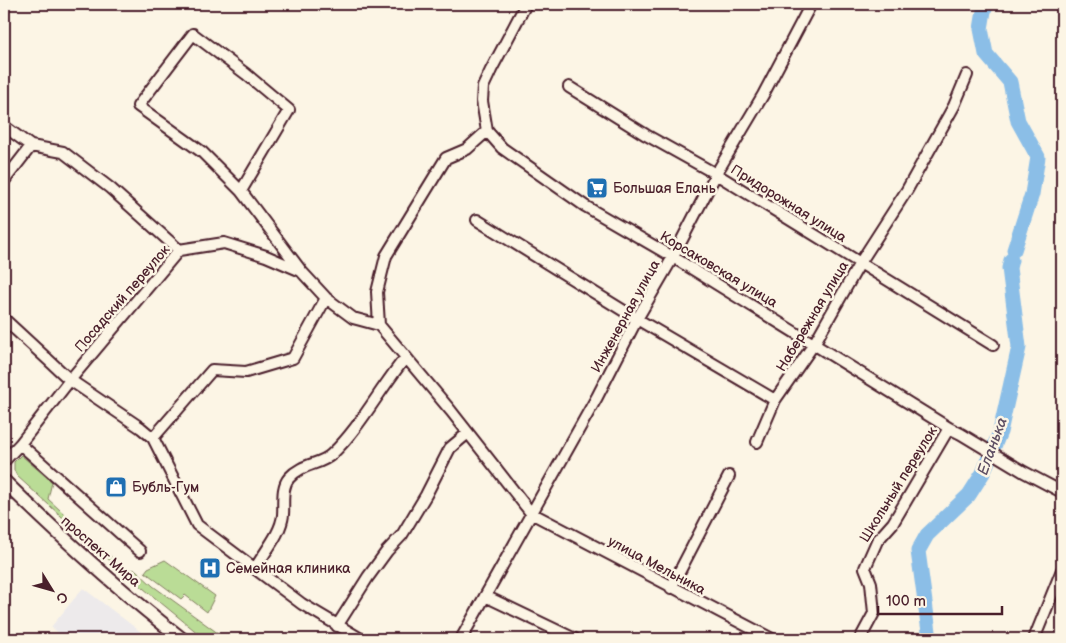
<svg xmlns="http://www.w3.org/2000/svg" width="1066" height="643" font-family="'Balsamiq Sans',sans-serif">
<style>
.built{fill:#edeaeb}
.green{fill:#badc96;stroke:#827e60}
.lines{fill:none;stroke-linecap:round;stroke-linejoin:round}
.river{stroke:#8bbee7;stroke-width:15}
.minor-casing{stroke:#4a1f2b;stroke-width:14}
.major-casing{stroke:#4a1f2b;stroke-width:16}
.minor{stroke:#fcf5e5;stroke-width:10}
.major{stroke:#fcf5e5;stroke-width:12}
.labels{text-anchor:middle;stroke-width:5;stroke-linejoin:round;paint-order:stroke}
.poi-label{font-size:14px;fill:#4a1f2b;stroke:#fcf5e5;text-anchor:start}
.street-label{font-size:14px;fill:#4a1f2b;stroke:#fcf5e5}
.water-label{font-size:15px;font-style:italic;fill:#5e4f63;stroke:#fcf5e5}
</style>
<rect width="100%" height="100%" fill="#fcf5e5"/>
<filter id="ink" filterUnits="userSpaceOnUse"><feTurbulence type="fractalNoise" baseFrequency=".02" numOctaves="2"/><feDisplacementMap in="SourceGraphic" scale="10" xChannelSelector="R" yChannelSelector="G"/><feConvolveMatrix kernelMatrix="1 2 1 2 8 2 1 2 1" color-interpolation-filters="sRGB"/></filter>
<g filter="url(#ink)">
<!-- built -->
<path class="built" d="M83,588l50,38 17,13h-83l-16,-12z"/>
<!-- green -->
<path class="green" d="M21,455l31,27 -4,17 72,66 7,4 9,1 17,16 73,53h-21l-90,-74 -98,-89 -3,-6v-8z
M165,560l50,36 -8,16 -22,-17 -4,4 -36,-27 3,-4z"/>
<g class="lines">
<!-- river -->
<path class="river" d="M987,4l-3,7 -3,18 5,25 24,28 8,39 20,36 -6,37 -18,56
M930,639l-12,-88 9,-16 42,-40 14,-22 17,-41 19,-85 -10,-79 2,-8"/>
<!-- minor casing -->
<g class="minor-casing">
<path id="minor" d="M526,4l-35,66 -8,17 -1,14 5,30 15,17 83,58 88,51 276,171 12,6 63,38 38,20
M569,87l77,48 70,39 277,171
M4,126l27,20
M487,131l-20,18 -21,9 -60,98 -9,36 2,33 72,86 80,102 241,126
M4,181l27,-35 32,6 47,36 69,62
M241,191l48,-81 -43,-36 -53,-40 -55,72 64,46 39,39 61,81 24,26 27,20 26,7
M477,220l160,99 138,81
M4,319l66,61 71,48 12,10 44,87 105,79 59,35
M153,438l59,-68 34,2 47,-14 33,-60
M757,442l18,-42 39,-56 46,-81 47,-73 47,-84 13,-31
M20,444l120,107
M4,461l16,-17 50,-64 109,-130 45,-7 42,13 35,15
M255,569c9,-17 26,-35 28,-54 1,-12 -2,-28 6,-37 13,-15 32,-13 43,-24 28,-26 49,-67 74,-97
M671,588l58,-112
M485,596l90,43
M337,626l31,-49 19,-26 15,-16 24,-40 24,-47 18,-15
M461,639l136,-242 40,-78 36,-62 43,-83 47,-79 48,-91
M860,639l14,-26 -3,-30 -6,-15 12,-27 16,-18 56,-95
M1034,639l28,-69"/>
</g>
<!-- major casing -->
<g class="major-casing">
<path id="major" d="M4,481c57,56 115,109 178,158"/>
</g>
<!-- minor -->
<use href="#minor" class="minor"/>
<!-- major -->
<use href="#major" class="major"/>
</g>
</g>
<!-- icons -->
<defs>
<g id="supermarket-square" transform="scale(1.125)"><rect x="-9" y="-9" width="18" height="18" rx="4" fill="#1f6fb2" stroke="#fcf5e5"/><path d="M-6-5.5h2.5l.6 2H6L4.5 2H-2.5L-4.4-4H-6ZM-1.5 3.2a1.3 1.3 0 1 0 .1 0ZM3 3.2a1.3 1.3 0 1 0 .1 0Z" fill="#fff"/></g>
<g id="shop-square" transform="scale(1.125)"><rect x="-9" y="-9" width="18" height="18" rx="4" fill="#1f6fb2" stroke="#fcf5e5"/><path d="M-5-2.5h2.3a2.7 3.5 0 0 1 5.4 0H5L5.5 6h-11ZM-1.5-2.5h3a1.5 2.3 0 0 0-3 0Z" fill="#fff"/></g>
<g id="hospital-square" transform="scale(1.125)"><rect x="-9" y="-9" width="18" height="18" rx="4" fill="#1f6fb2" stroke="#fcf5e5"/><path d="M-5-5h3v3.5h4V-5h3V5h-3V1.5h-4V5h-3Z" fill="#fff"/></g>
</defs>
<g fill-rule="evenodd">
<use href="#supermarket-square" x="597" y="188"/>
<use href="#shop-square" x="116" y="487"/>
<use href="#hospital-square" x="210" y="568"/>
</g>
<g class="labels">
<!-- poi labels -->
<g class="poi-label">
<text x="613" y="193">Большая Елань</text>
<text x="132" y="492">Бубль-Гум</text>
<text x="226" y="573">Семейная клиника</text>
</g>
<!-- street labels -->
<g class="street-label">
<text transform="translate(789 203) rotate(32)" y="5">Придорожная улица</text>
<text transform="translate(719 269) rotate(31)" y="5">Корсаковская улица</text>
<text transform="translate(122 298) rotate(-49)" y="5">Посадский переулок</text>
<text transform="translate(625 316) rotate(-61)" y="5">Инженерная улица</text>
<text transform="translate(812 316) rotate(-59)" y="5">Набережная улица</text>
<text transform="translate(898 484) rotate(-58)" y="5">Школьный переулок</text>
<text transform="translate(101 551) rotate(41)" y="5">проспект Мира</text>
<text transform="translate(657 565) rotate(28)" y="5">улица Мельника</text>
</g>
<!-- water labels -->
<g class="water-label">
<text transform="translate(992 446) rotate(-70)" y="5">Еланька</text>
</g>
</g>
<!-- margin -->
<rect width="1066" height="643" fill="none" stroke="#fcf5e5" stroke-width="20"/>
<rect x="10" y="10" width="1046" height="623" fill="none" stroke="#4a1f2b" stroke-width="2" filter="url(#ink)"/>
<!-- north arrow -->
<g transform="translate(52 590) rotate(127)" stroke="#fcf5e5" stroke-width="4" paint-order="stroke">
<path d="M0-4L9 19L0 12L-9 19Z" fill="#4a1f2b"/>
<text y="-8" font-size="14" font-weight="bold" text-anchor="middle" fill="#4a1f2b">С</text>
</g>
<!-- scale -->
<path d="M878 606v8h124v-8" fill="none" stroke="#4a1f2b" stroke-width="2.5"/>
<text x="886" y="606" font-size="15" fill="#4a1f2b" stroke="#fcf5e5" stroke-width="4" paint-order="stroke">100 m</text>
</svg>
